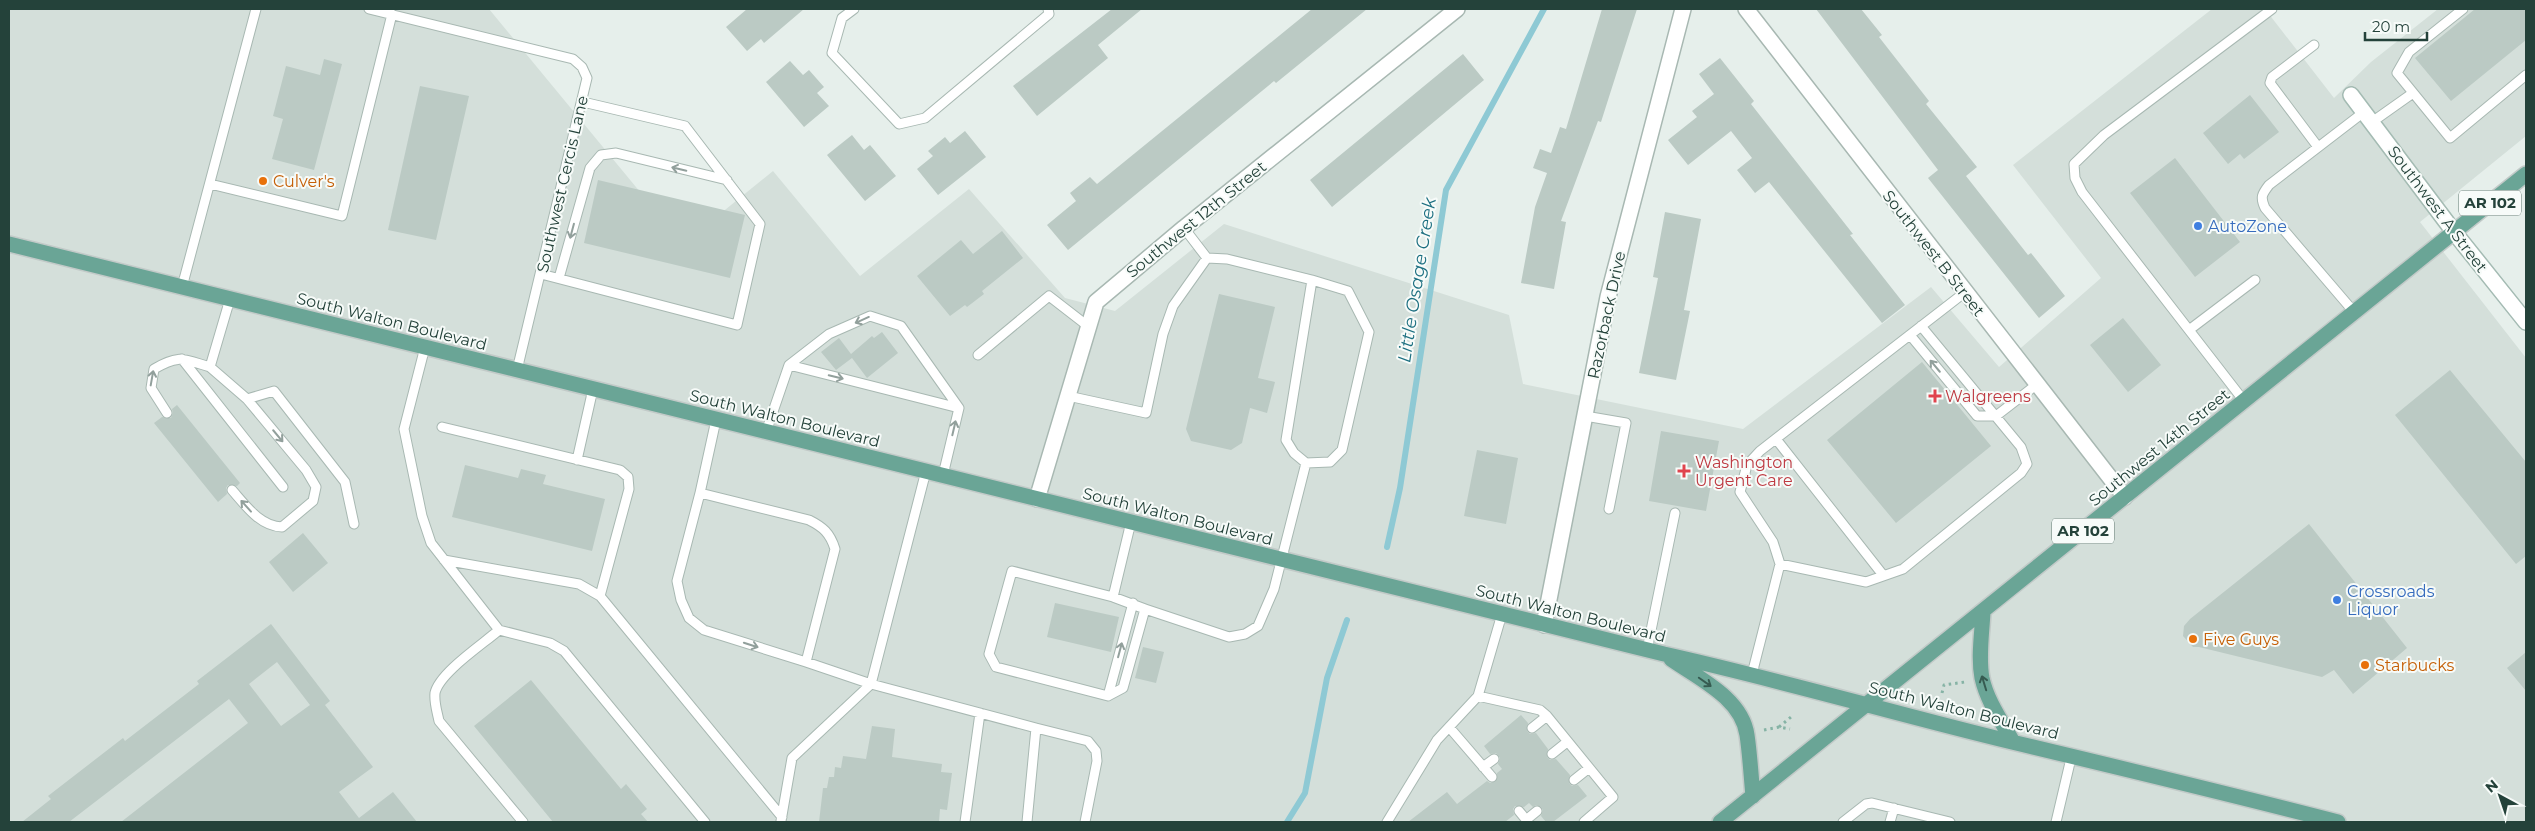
<svg xmlns="http://www.w3.org/2000/svg" width="2535" height="831" font-family="Montserrat,sans-serif">
<style>
.built{fill:#d4dfda}
.lines{fill:none;stroke-linecap:round;stroke-linejoin:round}
.stream{stroke:#8ec9d4;stroke-width:6}
.building{fill:#bbcac4;fill-rule:evenodd}
.lane-casing{stroke:#a8b8b2;stroke-width:11}
.street-casing{stroke:#a8b8b2;stroke-width:18}
.secondary-casing{stroke:#a4bbb3;stroke-width:18}
.primary-casing{stroke:#c2cac8;stroke-width:18}
.path{stroke:#86b3a5;stroke-width:3;stroke-dasharray:2.5 4;stroke-linecap:butt}
.lane{stroke:#fff;stroke-width:9}
.street{stroke:#fff;stroke-width:15}
.secondary{stroke:#fff;stroke-width:15}
.primary{stroke:#6aa596;stroke-width:15}
.oneway{stroke:#92a09c}
.oneway2{stroke:#365b51}
.food-dot{fill:#e8710a;stroke:#f7fbf9;stroke-width:2}
.shop-dot{fill:#3f7fe0;stroke:#f7fbf9;stroke-width:2}
.health-dot{fill:#e0444e;stroke:#f7fbf9;stroke-width:2}
.labels{text-anchor:middle;stroke-width:4;stroke-linejoin:round;paint-order:stroke}
.shield{fill:#f7fbf9;stroke:#637a73;stroke-width:1}
.shield-label{font-size:15px;font-weight:bold;fill:#24423a}
.food-label{font-size:16px;fill:#c56008;stroke:#f7fbf9;text-anchor:start}
.street-label{font-size:16px;fill:#24423a;stroke:#f7fbf9}
.shop-label{font-size:16px;fill:#366cbe;stroke:#f7fbf9;text-anchor:start}
.health-label{font-size:16px;fill:#be3a42;stroke:#f7fbf9;text-anchor:start}
.water-label{font-size:18px;font-style:italic;fill:#1c6f80;stroke:#f7fbf9}
</style>
<rect width="100%" height="100%" fill="#e6efeb"/>
<!-- built -->
<path class="built" d="M9,9h480l194,235 90,-73 87,105 109,-87 96,109 50,13 109,-87 285,91 14,69 220,45 188,-142 68,80 102,-89 -88,-113 199,-156h53l69,89 37,-36 67,-53h88v127l-106,86 106,136v464h-2517z"/>
<g class="lines">
<!-- stream -->
<path class="stream" d="M1387,547l13,-59 46,-298 98,-181
M1287,822l18,-29 22,-115 20,-58"/>
</g>
<!-- building -->
<path class="building" d="M747,9h57l-40,34 -3,-4 -14,12 -21,-24z
M1112,9h30l-44,36 10,13 -71,58 -24,-30z
M1312,9h55l-91,74 -2,-2 -206,169 -21,-25 29,-24 -6,-8 20,-16 7,7z
M1602,9h35l-36,113 -3,-1 -37,100 5,1 -12,67 -33,-6 14,-76 12,-34 -14,-5 7,-19 11,4 9,-26 6,2z
M1816,9h45l21,26 -3,2 50,64 -3,3 51,63 -11,9 62,79 3,-2 34,43 -26,22 -111,-140 10,-8z
M2475,9h51v31l-75,61 -36,-43z
M1463,54l21,26 -152,127 -22,-27z
M1720,58l34,43 -3,3 102,130 -3,1 55,70 -23,18 -113,-141 -14,11 -18,-23 15,-12 -21,-27 -43,34 -20,-25 29,-23 -5,-6 22,-17 -15,-20z
M324,59l18,5 -28,106 -42,-11 11,-40 -10,-3 13,-50 34,9z
M790,61l13,14 6,-5 15,17 -7,6 12,13 -25,21 -38,-45z
M420,86l49,10 -33,144 -48,-10z
M2250,95l29,37 -35,27 -4,-5 -12,10 -25,-31z
M965,131l21,26 -48,38 -21,-26 16,-13 -5,-5 17,-14 5,6z
M852,135l12,15 6,-5 26,31 -31,25 -38,-46z
M2175,158l65,84 -45,35 -65,-84z
M598,180l147,35 -15,63 -146,-35z
M1665,212l36,7 -17,91 6,1 -14,69 -37,-7 19,-95 -5,-1z
M1002,231l21,27 -41,33 2,3 -17,13 -2,-2 -15,11 -33,-40 44,-36 12,14z
M1219,294l56,13 -17,71 17,4 -8,31 -17,-5 -8,35 -11,7 -40,-9 -5,-12z
M2123,318l38,47 -33,27 -38,-47z
M882,332l16,21 -31,25 -15,-20 -16,12 -15,-18 18,-14 12,16 21,-18 2,2z
M1922,362l69,84 -95,77 -69,-83z
M2450,370l76,92v94l-10,8 -121,-149z
M177,405l63,78 -3,3 -9,-1 -2,3 1,6 -9,8 -64,-79 8,-6 9,1 2,-5 -1,-4z
M1661,431l58,10 -13,70 -57,-10z
M1477,450l41,8 -12,66 -42,-8z
M465,465l53,13 3,-9 25,6 -3,9 62,15 -13,52 -140,-34z
M2309,524l98,124 -54,46 -19,-24 -12,7 -123,-30h-6l-10,-11 1,-10 6,-7z
M303,533l25,30 -35,29 -24,-30z
M1055,603l64,14 -8,35 -64,-15z
M271,624l59,77 -5,4 48,62 -34,25 20,26 34,-26 24,30h-296l127,-99 -19,-24 -160,123h-47l29,-23 -3,-3 75,-58 2,3 74,-57 -2,-3zM277,662l33,43 -29,21 -32,-42z
M1143,647l21,5 -8,31 -21,-5z
M2526,652v39l-19,-23z
M531,680l90,109 5,-5 21,25 -6,5 7,8h-95l-79,-96z
M1521,715l7,8 -1,8 3,3 6,-1 12,16 -1,8 3,3 6,-1 14,16 -1,8 3,3 6,-1 9,11 -34,26h-7l-5,-6 2,-6 -2,-3 -5,-2 -3,2 -4,-4 -5,4 -9,-1 -2,3 1,6 -9,7h-97l39,-30 10,12 30,-23 3,2 6,-2 1,-8 5,-4 -4,-5 2,-6 -4,-5 -6,1 -6,-8z
M872,726l23,3 -3,28 50,7 -1,8 11,1 -5,37 -7,-1 -1,13h-120l4,-34h4l2,-11h5l1,-10 6,1 2,-12 23,3z"/>
<g class="lines">
<!-- lane casing -->
<g class="lane-casing">
<path id="lane" d="M369,9l204,50 9,8 5,11 -70,292
M854,9l-12,9 -10,35 67,71 26,-6 124,-104 -1,-5
M2463,9l-54,43 -12,21 53,65 76,-63
M2314,45l-42,32 -2,6 48,64
M2372,122l41,-29
M210,184l132,32 50,-202
M541,274l196,51 23,-101 -75,-98 -102,-24
M559,278l31,-110 11,-13 15,-2 111,27
M182,287l74,-278
M2354,312l-89,-104c-5,-11 -3,-14 4,-23l95,-73
M2189,330l66,-50
M1910,335l67,81h19l40,-31
M425,347l-21,82 18,87 9,27 68,87c-16,14 -60,43 -64,63 -1,10 2,18 4,28l84,101
M978,355l71,-59 40,31
M182,359l101,128
M789,365l170,43
M210,367l37,32 59,71 10,17 -3,14 -31,26c-22,-1 -36,-21 -50,-37
M1068,396l78,17 17,-79 10,-28 34,-48
M247,399l27,-8 71,91 9,42
M2244,401l-162,-209 -7,-14 -1,-14 30,-29 168,-126
M167,413l-16,-25 3,-19c25,-15 29,-10 56,-2l20,-68
M1585,416l41,7 -17,86
M716,420l-16,73 109,27c14,7 21,13 26,29l-29,113 65,22 165,44 -9,94
M442,427l178,43 8,7 1,12 -29,107
M766,432l23,-67 40,-31 41,-18 31,10 58,82 -16,67
M1776,439l107,136
M577,460l16,-71
M1306,463l24,-1 12,-12 27,-118 -21,-41 -36,-11
M700,493l-23,88 4,19 8,18 15,12 102,32
M444,560l135,24 21,12 182,221
M1780,564l86,18 37,-13 118,-96 6,-9 -6,-17 -100,-121
M1012,571l101,26 32,12 -22,79 -15,8 -112,-29 -7,-13z
M1113,597l18,-75
M1145,609l84,28 16,-3 13,-8 16,-37 32,-126 -12,-10 -8,-13 26,-160 -85,-21 -20,-1 -23,-30
M499,630l51,13 14,8 141,171
M1647,650l28,-137
M1752,674l28,-110 -7,-22 -33,-50 7,-27 13,-14 204,-158
M1108,696l25,-93
M1478,696l62,14 7,6 66,81 -29,25
M1449,727l43,50
M1036,728l52,13 8,10 1,10 -12,61
M1532,728l15,-12
M1552,754l15,-12
M1483,767l11,-8
M1574,780l15,-12
M1519,811l9,11
M1526,820l11,-9
M781,821l11,-63 79,-74 55,-213
M965,822l15,-109
M1387,822l50,-82 41,-44 24,-82
M1843,822l23,-18 6,-1 78,19
M1890,822l4,-14
M2056,822l16,-68"/>
</g>
<!-- street casing -->
<g class="street-casing">
<path id="street" d="M1746,9l379,488
M1037,499l59,-197 88,-74 273,-219
M1544,625l64,-328 75,-288"/>
</g>
<!-- secondary casing -->
<g class="secondary-casing">
<path id="secondary" d="M2351,95l103,137 72,90"/>
</g>
<!-- primary casing -->
<g class="primary-casing">
<path id="primary" d="M9,244l1655,410c117,26 232,60 348,88 109,26 218,52 326,80
M1983,612c-1,21 -5,45 -1,66 5,23 20,44 31,64
M1671,659c27,19 71,39 76,76 3,20 4,41 6,61
M1720,822l806,-648"/>
</g>
<!-- path -->
<path class="path" d="M1942,693l2,-8 21,-3
M1779,727l12,-10
M1764,730l15,-3 11,2"/>
<!-- lane -->
<use href="#lane" class="lane"/>
<!-- street -->
<use href="#street" class="street"/>
<!-- secondary -->
<use href="#secondary" class="secondary"/>
<!-- primary -->
<use href="#primary" class="primary"/>
</g>
<!-- one-way arrows -->
<defs><path id="oneway-shaft" d="M-6 0H5M1.5-3L5.5 0L1.5 3" fill="none" stroke-width="1.6" stroke-linecap="round" stroke-linejoin="round" transform="scale(1.25)"/></defs>
<g class="oneway">
<use href="#oneway-shaft" transform="translate(679 169) rotate(-167)"/>
<use href="#oneway-shaft" transform="translate(572 231) rotate(105)"/>
<use href="#oneway-shaft" transform="translate(862 320) rotate(156)"/>
<use href="#oneway-shaft" transform="translate(1935 366) rotate(-130)"/>
<use href="#oneway-shaft" transform="translate(836 377) rotate(14)"/>
<use href="#oneway-shaft" transform="translate(152 378) rotate(-80)"/>
<use href="#oneway-shaft" transform="translate(954 428) rotate(-77)"/>
<use href="#oneway-shaft" transform="translate(278 436) rotate(50)"/>
<use href="#oneway-shaft" transform="translate(246 506) rotate(-132)"/>
<use href="#oneway-shaft" transform="translate(751 645) rotate(18)"/>
<use href="#oneway-shaft" transform="translate(1120 650) rotate(-75)"/>
</g>
<g class="oneway2">
<use href="#oneway-shaft" transform="translate(1705 682) rotate(35)"/>
<use href="#oneway-shaft" transform="translate(1984 683) rotate(-107)"/>
</g>
<!-- markers -->
<g class="food-dot">
<circle cx="263" cy="181" r="5"/>
<circle cx="2193" cy="639" r="5"/>
<circle cx="2365" cy="665" r="5"/>
</g>
<g class="shop-dot">
<circle cx="2198" cy="226" r="5"/>
<circle cx="2337" cy="600" r="5"/>
</g>
<g class="health-dot">
<path d="M1932.5 388.5h5v5h5v5h-5v5h-5v-5h-5v-5h5z"/>
<path d="M1681.5 463.5h5v5h5v5h-5v5h-5v-5h-5v-5h5z"/>
</g>
<g class="labels">
<!-- shield labels -->
<g class="shield">
<rect x="2459" y="190.5" width="62" height="25" rx="4"/>
<rect x="2052" y="518.5" width="62" height="25" rx="4"/>
</g>
<g class="shield-label">
<text x="2490" y="208">AR 102</text>
<text x="2083" y="536">AR 102</text>
</g>
<!-- food labels -->
<g class="food-label">
<text x="273" y="187">Culver's</text>
<text x="2203" y="645">Five Guys</text>
<text x="2375" y="671">Starbucks</text>
</g>
<!-- street labels -->
<g class="street-label">
<text transform="translate(562 184) rotate(-77)" y="6">Southwest Cercis Lane</text>
<text transform="translate(2438 209) rotate(53)" y="6">Southwest A Street</text>
<text transform="translate(1196 219) rotate(-39)" y="6">Southwest 12th Street</text>
<text transform="translate(1934 253) rotate(52)" y="6">Southwest B Street</text>
<text transform="translate(1606 315) rotate(-78)" y="6">Razorback Drive</text>
<text transform="translate(392 321) rotate(14)" y="6">South Walton Boulevard</text>
<text transform="translate(785 418) rotate(14)" y="6">South Walton Boulevard</text>
<text transform="translate(2159 447) rotate(-39)" y="6">Southwest 14th Street</text>
<text transform="translate(1178 516) rotate(14)" y="6">South Walton Boulevard</text>
<text transform="translate(1571 613) rotate(14)" y="6">South Walton Boulevard</text>
<text transform="translate(1964 710) rotate(14)" y="6">South Walton Boulevard</text>
</g>
<!-- shop labels -->
<g class="shop-label">
<text x="2208" y="232">AutoZone</text>
<text x="2347" y="597">Crossroads<tspan x="2347" dy="18">Liquor</tspan></text>
</g>
<!-- health labels -->
<g class="health-label">
<text x="1945" y="402">Walgreens</text>
<text x="1695" y="468">Washington<tspan x="1695" dy="18">Urgent Care</tspan></text>
</g>
<!-- water labels -->
<g class="water-label">
<text transform="translate(1417 280) rotate(-81)" y="6">Little Osage Creek</text>
</g>
</g>
<!-- border -->
<rect width="2535" height="831" fill="none" stroke="#24423a" stroke-width="20"/>
<!-- north arrow -->
<g transform="translate(2500 796) rotate(320)" stroke="#f7fbf9" stroke-width="4" paint-order="stroke">
<path d="M0-4L9 19L0 12L-9 19Z" fill="#24423a"/>
<text y="-8" font-size="14" font-weight="bold" text-anchor="middle" fill="#24423a">N</text>
</g>
<!-- scale -->
<path d="M2365 32v8h62v-8" fill="none" stroke="#24423a" stroke-width="2.5"/>
<text x="2372" y="32" font-size="15" fill="#24423a" stroke="#f7fbf9" stroke-width="4" paint-order="stroke">20 m</text>
</svg>
